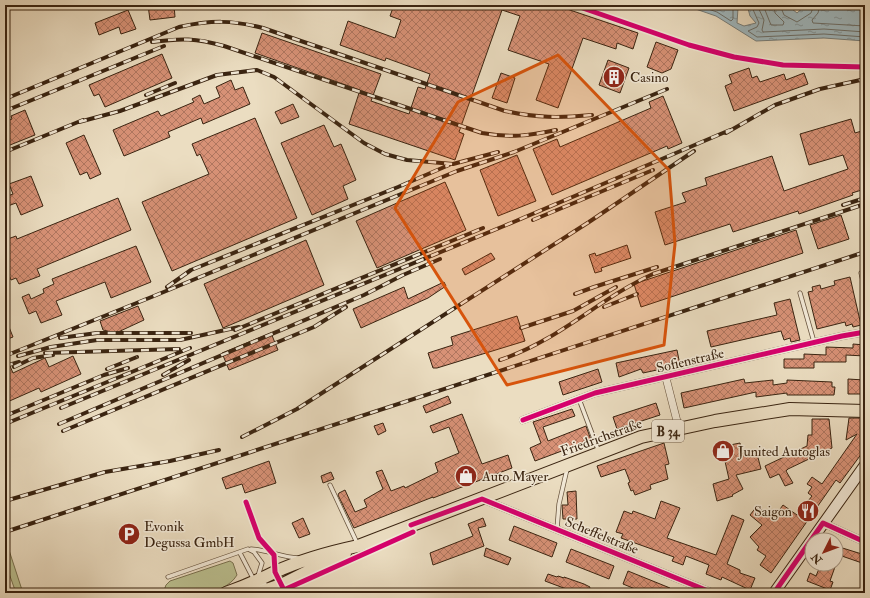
<svg xmlns="http://www.w3.org/2000/svg" width="870" height="598" font-family="'IM FELL Double Pica',serif">
<style>
.grass{fill:#bbc090;stroke:#7a7250}
.water{fill:url(#water-ripples);stroke:#777d79}
.lines{fill:none;stroke-linecap:round;stroke-linejoin:round}
.shore{stroke:#6c6e68;stroke-width:1}
.building{fill:url(#building-cross-hatch);stroke:#3a2411}
.lane-casing{stroke:#66523d;stroke-width:5}
.street-casing{stroke:#66523d;stroke-width:8}
.secondary-casing{stroke:#3a2411;stroke-width:12}
.primary-casing{stroke:#3a2411;stroke-width:14}
.lane{stroke:#f2e9d7;stroke-width:3.5}
.street{stroke:#f2e9d7;stroke-width:7}
.secondary{stroke:#f2e9d7;stroke-width:10}
.primary{stroke:#ebddc1;stroke-width:12}
.rail-casing{stroke:#3a2411;stroke-width:4}
.rail{stroke:#f2e9d7;stroke-width:2.5;stroke-dasharray:8;stroke-linecap:butt}
.cycleway-casing{stroke:#f2e9d7;stroke-width:8}
.cycleway{stroke:#d6006c;stroke-width:5}
.marked{fill:#d7540c;fill-opacity:0.2;stroke:#d7540c;stroke-width:3;stroke-linejoin:round}
.labels{text-anchor:middle;stroke-width:3;stroke-linejoin:round;paint-order:stroke}
.shield{fill:#f2e9d7;stroke:#715f4c;stroke-width:1}
.shield-label{font-size:13px;font-weight:bold;fill:#3a2411}
.poi-label{font-size:14px;fill:#3a2411;stroke:#f2e9d7;text-anchor:start}
.street-label{font-size:14px;fill:#3a2411;stroke:#f2e9d7}
</style>
<defs>
<pattern id="water-ripples" width="26" height="14" patternUnits="userSpaceOnUse"><rect width="26" height="14" fill="#9fb8bf"/><path d="M2 4q2-2 4 0t4 0M15 11q2-2 4 0t4 0" fill="none" stroke="#83959a"/></pattern>
<pattern id="building-cross-hatch" width="8" height="8" patternUnits="userSpaceOnUse"><rect width="8" height="8" fill="#d79176"/><path d="M0 0l8 8M0 8l8-8" fill="none" stroke="#af765f"/></pattern>
</defs>
<rect width="100%" height="100%" fill="#ebddc1"/>
<filter id="stains"><feTurbulence type="fractalNoise" baseFrequency=".005" numOctaves="4"/><feColorMatrix values="0 0 0 0 .2 0 0 0 0 .09 0 0 0 0 .02 0 0 0 .5 -.17"/></filter>
<radialGradient id="worn" r=".72"><stop offset=".6" stop-color="#630" stop-opacity="0"/><stop offset="1" stop-color="#630" stop-opacity=".3"/></radialGradient>
<!-- grass -->
<path class="grass" d="M5,541h1l17,52h-7l-11,-31z
M230,561l3,2 4,12c-14,23 -51,18 -74,18l3,-8 4,-4z"/>
<!-- water -->
<path class="water" d="M684,5h52l2,3 -1,15 7,3 12,-3 -6,-7 -3,-11h40l10,8 9,-8h59v36l-41,-3 -68,3 -40,-25z"/>
<g class="lines">
<!-- shore -->
<path class="shore" d="M696,5l21,7 14,9 2,-2v-14
M751,5l8,18 -2,4 -9,4 9,6 67,-3 41,3
M757,5l7,15 -2,10 1,2 61,-3 41,3
M763,5l8,20h12l1,-3 -9,-9 -1,-8
M780,5l4,10 13,7 14,-9 3,-8
M820,5l-2,8 -6,7 1,3 52,3"/>
</g>
<!-- building -->
<path class="building" d="M148,5h26l1,12 -25,3z
M394,5h161l83,28 -5,16 -16,-6 -1,6 -33,-11 -25,70 -22,-8 13,-36 -41,-14 12,-34 -18,-6 -43,122 5,2 -9,26 -106,-36 11,-34 -105,-37 7,-20 119,41 -10,27 38,13 9,-27 7,2 5,-15 -44,-16 -1,3 -45,-16 8,-24 47,17 6,-18 -11,-4z
M128,10l8,19 -15,5 -2,-7 -20,8 -4,-12z
M656,42l22,8 -7,19 -9,4 -15,-6z
M162,54l10,24 -67,29 -6,-13 -5,2 -5,-11z
M608,60l21,8 -9,25 -21,-8z
M749,68l3,10 5,-2 3,6 24,-8 2,6 18,-7 4,11 -74,27 -9,-25 7,-3 -3,-8z
M501,73l14,5 -8,25 -15,-5z
M231,80l4,10 8,-3 7,17 -47,20 -2,-6 -33,14 2,5 -46,19 -11,-26 45,-19 3,5 33,-14 -2,-3 8,-4 4,9 16,-7 -4,-10z
M663,96l19,47 -14,6 -1,-3 -115,49 -19,-46 24,-10 3,8 91,-39 -2,-6z
M293,104l6,13 -18,7 -6,-12z
M25,110l10,25 -30,12v-25l7,-3 -1,-3z
M255,118l42,100 -125,53 -30,-69 67,-28 -9,-20 -3,2 -5,-12z
M851,119l4,14 10,-3v59l-13,4 1,2 -54,19 -1,-3 -65,21 -3,-8 -65,21 -10,-33 31,-10 -4,-9 25,-8 -2,-7 67,-22 12,35 64,-22 -5,-14 -34,10 -9,-31z
M324,125l10,22 7,-3 15,36 -13,6 5,13 -36,16 -31,-72z
M84,135l17,39 -11,5 -3,-7 -7,3 -14,-32z
M517,155l19,46 -38,15 -18,-46z
M31,176l12,30 -22,9 -5,-12 -11,4v-10l8,-3 -4,-10z
M445,182l21,48 -89,38 -21,-47z
M118,198l13,32 -94,39 3,7 -21,8 -3,-6 -5,2 -6,-14v-26l11,-4 1,3z
M841,215l8,24 -31,10 -8,-24z
M796,230l7,23 -162,54 -7,-23z
M306,240l18,45 -101,43 -19,-44z
M627,245l4,13 -30,10 1,3 -7,2 -6,-18 6,-2 1,3z
M136,246l15,36 -40,16 -6,-16 -49,19 6,14 -21,8 -5,-12 -7,3 -7,-17 7,-3 2,5 13,-6 -1,-4 11,-5 -2,-5z
M491,253l4,6 -30,16 -3,-6z
M850,277l11,48 -8,2 -1,-3 -6,2 -1,-4 -28,7 -9,-37 5,-1 -1,-4 8,-2 1,4 14,-4 -1,-4z
M444,282l2,4 -18,12 -67,30 -8,-19 51,-22 4,12z
M790,299l10,41 -9,2 -1,-4 -6,2 -3,-9 -70,16 -4,-16 70,-16 -3,-12z
M138,306l6,14 -28,13 -13,-3 -3,-9z
M517,316l8,25 -88,27h-4l-5,-15 25,-8 -2,-8z
M5,317l8,20 -8,3z
M271,333l7,17 -49,20 -7,-17z
M853,344l12,1v11l-19,-1v7h-32v6h-30v-9h20v-5l22,1v-8l27,1z
M677,350l3,15 -37,8 -2,-4 -22,8 -3,-14z
M73,356l8,18 -40,18 -2,-4 -34,15v-34l5,-3 3,7 32,-15 4,9z
M598,369l4,13 -39,13 -4,-13z
M744,379l1,4 28,-3v5l14,-2v-3l45,2v5h3l-1,8h-47v-2l-31,4v-5l-72,16 -3,-15z
M848,379l16,1v14h-16z
M448,396l3,7 -25,10 -3,-7z
M656,403l4,12 -43,14 -4,-12z
M572,409l3,7 -32,11 5,14 38,-15 5,14 -56,21 -5,-13 11,-5 -8,-21z
M462,414l20,50 26,-9 4,13 -79,30v-1l-79,31 -16,-33 1,-2 6,-3 10,22 12,-5 -3,-7 19,-11 -7,-17 6,-2 9,21 13,-5 1,2 33,-16 -3,-9 24,-10 -10,-26 -16,6 -3,-7z
M849,418h16v31l-25,34 -4,-3 -65,93 -11,-8 6,-9 -9,-6 2,-3 -9,-10 12,-12 -12,-10 7,-9 16,13 10,-14 14,10 15,-19 -4,-3 4,-6 -5,-3 5,-7 10,7 35,-50 -11,6z
M812,419h17l3,29 -44,21 -2,2 7,12 -8,3 -6,-12 -9,4 -5,-12 42,-20 1,-11h4z
M383,423l3,8 -8,4 -4,-9z
M664,443l5,21 -4,1 3,14 -18,6 1,4 -16,6 -2,-5 -2,1 -3,-8 2,-1 -5,-13 -24,8 -4,-11z
M740,443l2,10 14,-3 5,19 -25,6 7,14 -11,6 1,1 -16,5 -4,-17 16,-5 -5,-22 -7,2 -2,-11z
M269,461l7,22 -31,10 -3,-9 -16,5 -4,-11z
M331,472l3,7 -11,4 -2,-7z
M576,491l1,28h-14l-1,-14h6l-1,-13z
M661,501l19,7 -13,30 49,17 16,-40 12,5 -17,44 13,6v3l15,5 -5,12 -28,-13 -1,3 -15,-6 3,-9 -23,-9 -3,9 -11,-4 2,-4 -53,-19 2,-4 -7,-2 8,-21 8,3 1,-3 22,8z
M303,518l7,16 -11,4 -7,-15z
M483,518l3,8 -8,2 6,18 -51,19 -3,-12 43,-17 -5,-12z
M514,526l43,17 -5,14 -43,-17z
M836,546l29,9v9l-29,-10z
M486,548l25,10 -3,7 -24,-9z
M571,549l43,17 -5,13 -43,-17z
M821,564h15l-6,17 3,1 -3,8 -23,-9 3,-8 6,3z
M628,571l42,17 -2,5h-23l-22,-9z
M548,574l9,3 1,-1 6,2v-1l20,7 6,3 -2,6h-11l-32,-12z"/>
<g class="lines">
<!-- lane casing -->
<g class="lane-casing">
<path id="lane" d="M574,5l115,40 45,12 49,8 82,2
M861,273l4,16
M800,293l14,49
M579,399l20,53
M330,485l28,60
M557,529l2,-25 8,-35
M251,549c16,1 30,8 47,9
M240,553l14,27
M168,577l80,-28 6,3 8,11 -4,13"/>
</g>
<!-- street casing -->
<g class="street-casing">
<path id="street" d="M666,378l13,51
M523,420l72,-27 247,-57 23,-4
M482,499l231,94
M823,523l42,19"/>
</g>
<!-- secondary casing -->
<g class="secondary-casing">
<path id="secondary" d="M248,593l7,-10 13,7
M774,593l91,-128"/>
</g>
<!-- primary casing -->
<g class="primary-casing">
<path id="primary" d="M226,593c17,-6 33,-13 49,-21 26,-12 55,-20 83,-26l283,-109 74,-16 75,-12 75,2
M258,593l23,-8 64,-32"/>
</g>
<!-- lane -->
<use href="#lane" class="lane"/>
<!-- street -->
<use href="#street" class="street"/>
<!-- secondary -->
<use href="#secondary" class="secondary"/>
<!-- primary -->
<use href="#primary" class="primary"/>
<!-- rail casing -->
<g class="rail-casing">
<path id="rail" d="M152,42c29,-4 44,-4 72,4l258,87c28,5 46,3 74,-3
M146,95l29,-12
M5,99l174,-72c33,-7 52,-7 84,1l242,83c32,7 54,7 87,4
M5,111l159,-65
M79,122l41,-11 97,-36 40,-5 17,7 90,66 21,11 22,6 46,4 45,-12
M726,133l49,-28 45,-16 45,-10
M5,152l78,-32
M843,205l22,-7
M533,220l120,-50
M167,287l24,-17 207,-83 51,-22
M575,294l19,-7 63,-20
M604,307l33,-13
M521,328l52,-17 43,-24
M235,330l248,-102
M60,338l37,-5h94
M45,353l134,-4
M5,356l149,-60 303,-125 57,-19 153,-63
M18,356l33,-9 46,-7h83l59,-13
M500,360c60,-20 98,-61 153,-86l212,-70
M5,366l14,-4
M14,367l19,-9 20,-3
M107,369l30,-12
M163,375l26,-15
M61,408l443,-182 226,-96
M5,416l99,-41 24,-7
M5,424l185,-76
M59,424l305,-129 39,-20 37,-16
M63,431l251,-104 32,-20
M242,437l55,-28 292,-187 105,-71
M5,501l100,-29 65,-11 49,-11
M5,532l860,-280"/>
</g>
<!-- rail -->
<use href="#rail" class="rail"/>
<!-- cycleway casing -->
<g class="cycleway-casing">
<path id="cycleway" d="M574,5l115,40 45,12 49,8 82,2
M523,420l72,-27 247,-57 23,-4
M246,502l13,36 15,17 1,17 9,18
M411,525l71,-26 231,94
M277,593l136,-61
M774,593l49,-70 42,19"/>
</g>
<!-- cycleway -->
<use href="#cycleway" class="cycleway"/>
</g>
<!-- marked area -->
<path class="marked" d="M558,55l111,115 6,74 -11,101 -157,40 -112,-177 63,-106z"/>
<!-- icons -->
<defs>
<g id="building-disc" transform="scale(1.15)"><circle r="9.5" fill="#8f2418" stroke="#f2e9d7"/><path d="M-4-6H4V6H1V3H-1V6H-4ZM-2.5-4.3h1.7v1.8h-1.7ZM.8-4.3h1.7v1.8H.8ZM-2.5-1h1.7V.8h-1.7ZM.8-1h1.7V.8H.8Z" fill="#fff"/></g>
<g id="shop-disc" transform="scale(1.15)"><circle r="9.5" fill="#8f2418" stroke="#f2e9d7"/><path d="M-5-2.5h2.3a2.7 3.5 0 0 1 5.4 0H5L5.5 6h-11ZM-1.5-2.5h3a1.5 2.3 0 0 0-3 0Z" fill="#fff"/></g>
<g id="restaurant-disc" transform="scale(1.15)"><circle r="9.5" fill="#8f2418" stroke="#f2e9d7"/><path d="M-5-6h1v4h1v-4h1v4h1v-4h1v5L-1.5 .5V6h-2V.5L-5-1ZM5-6V6H3V1.5H1.5Q1.5-4 5-6Z" fill="#fff"/></g>
<g id="parking-disc" transform="scale(1.15)"><circle r="9.5" fill="#8f2418" stroke="#f2e9d7"/><path d="M-3.5-5.5H1a3.5 3.5 0 0 1 0 7H-1V5.5H-3.5ZM-1-3.4V-.6H.8a1.4 1.4 0 0 0 0-2.8Z" fill="#fff"/></g>
</defs>
<g fill-rule="evenodd">
<use href="#building-disc" x="614" y="77"/>
<use href="#shop-disc" x="723" y="451"/>
<use href="#shop-disc" x="466" y="476"/>
<use href="#restaurant-disc" x="808" y="511"/>
<use href="#parking-disc" x="129" y="534"/>
</g>
<g class="labels">
<!-- shield labels -->
<rect class="shield" x="652" y="420" width="32" height="22" rx="3"/>
<g class="shield-label">
<text x="668" y="436">B 34</text>
</g>
<!-- poi labels -->
<g class="poi-label">
<text x="630" y="82">Casino</text>
<text x="738" y="456">Junited Autoglas</text>
<text x="482" y="481">Auto Mayer</text>
<text x="792" y="516" text-anchor="end">Saigon</text>
<text x="144" y="531">Evonik<tspan x="144" dy="16">Degussa GmbH</tspan></text>
</g>
<!-- street labels -->
<g class="street-label">
<text transform="translate(690 360) rotate(-13)" y="5">Sofienstraße</text>
<text transform="translate(601 437) rotate(-20)" y="5">Friedrichstraße</text>
<text transform="translate(602 535) rotate(22)" y="5">Scheffelstraße</text>
</g>
</g>
<!-- margin -->
<rect width="870" height="598" fill="none" stroke="#ebddc1" stroke-width="20"/>
<rect x="6" y="6" width="858" height="586" fill="none" stroke="#3a2411" stroke-width="2"/>
<rect x="10" y="10" width="850" height="578" fill="none" stroke="#3a2411"/>
<!-- north arrow -->
<g transform="translate(824 552) rotate(228)"><circle r="19" fill="#f2e9d7" stroke="#a89a88"/>
<path d="M0-3L7 15L0 10L-7 15Z" fill="#8f2418"/>
<text y="-6" font-size="11" font-weight="bold" text-anchor="middle" fill="#3a2411">N</text>
</g>
<rect width="100%" height="100%" filter="url(#stains)"/>
<rect width="100%" height="100%" fill="url(#worn)"/>
</svg>
